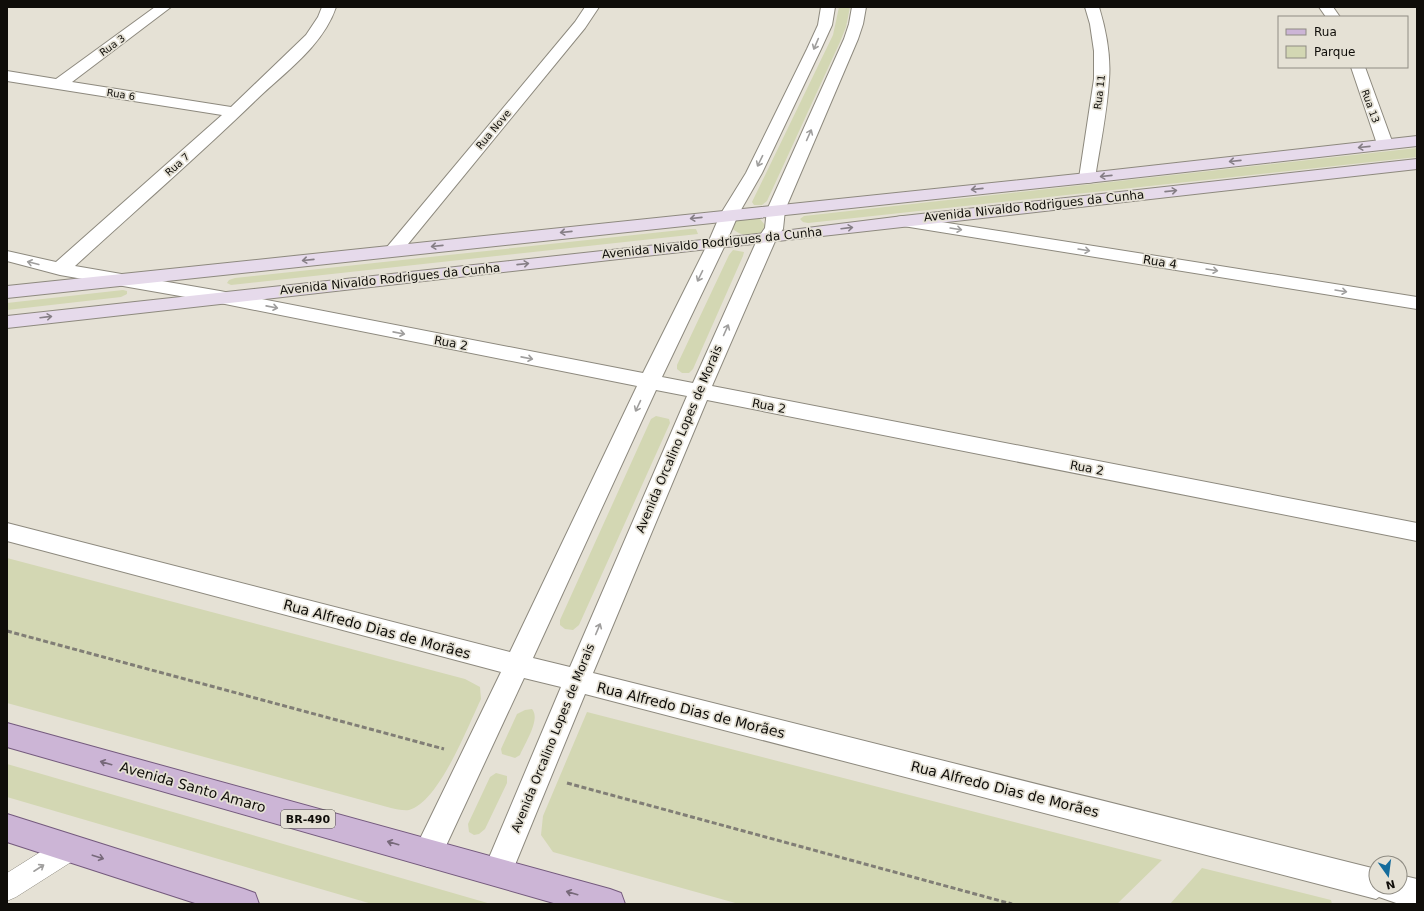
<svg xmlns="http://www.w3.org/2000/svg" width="1424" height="911" font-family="'DejaVu Sans',sans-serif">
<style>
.green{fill:#d3d7b3}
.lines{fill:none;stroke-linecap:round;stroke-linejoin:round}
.lane-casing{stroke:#8d897e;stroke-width:1}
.street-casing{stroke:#8d897e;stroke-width:2}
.secondary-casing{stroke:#8d897e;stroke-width:2}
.primary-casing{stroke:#745a7d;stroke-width:2}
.path{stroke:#817e76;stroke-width:3;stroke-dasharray:5 2.5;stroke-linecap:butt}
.lane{fill:#fff;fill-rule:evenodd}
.street{fill:#fff;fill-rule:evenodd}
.secondary{fill:#e6daeb;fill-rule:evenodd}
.primary{fill:#ccb5d6;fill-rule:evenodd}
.oneway{stroke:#9f9e9d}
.oneway2{stroke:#857e85}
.oneway3{stroke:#77697a}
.labels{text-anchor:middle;stroke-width:3.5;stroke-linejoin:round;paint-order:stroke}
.far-street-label{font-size:10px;fill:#0f0d09;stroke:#e5e1d5}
.shield{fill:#e5e1d5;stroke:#4f4d46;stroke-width:1}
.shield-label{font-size:11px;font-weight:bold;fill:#0f0d09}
.street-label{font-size:12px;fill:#0f0d09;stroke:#e5e1d5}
.near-street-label{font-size:14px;fill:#0f0d09;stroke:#e5e1d5}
</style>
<rect width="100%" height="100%" fill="#e5e1d5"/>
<!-- green -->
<path class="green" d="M839,7h11l-4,20 -6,15 -73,159 -5,4h-8l-2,-3 81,-167z
M1417,148v9l-609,66 -5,-1 -3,-3 4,-3z
M756,217l4,2 5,6c-1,15 -26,12 -33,3l3,-9z
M690,229h6l2,5 -467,51 -4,-2 2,-3 6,-2z
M733,250l11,2 -1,4 -50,113 -4,4h-7l-5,-4v-4l52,-110z
M123,290l4,1v3l-6,3 -114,13v-7z
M656,416l13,3 1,4 -91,202 -6,5 -8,-1 -5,-4v-5l91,-201z
M7,558l458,121 15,8 1,12c-13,27 -42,103 -72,111 -5,1 -13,-1 -18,-2l-384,-105z
M532,709c9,10 -7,34 -12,46l-5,3 -13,-4 -1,-5 16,-35 8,-4z
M587,712l575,148 -45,44h-378l-186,-52 -12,-17 2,-19z
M7,764l484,140h-119l-365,-107z
M496,773l11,3v7l-22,46 -6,5 -5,1 -5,-3 -1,-8 22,-47z
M1202,868l129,32 1,4h-162z"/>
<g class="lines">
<!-- lane casing -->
<g class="lane-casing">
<path id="lane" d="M70,836l9,3 4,9 -4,9 -63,40 -9,4v-28l54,-34z"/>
</g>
<!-- street casing -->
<g class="street-casing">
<path id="street" d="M155,7h16l-99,75 159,25 75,-72 12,-18 4,-10h14c-13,39 -52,66 -80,93 -59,57 -121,111 -181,166l145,25 423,82 65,-130 12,-28 26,-42 61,-124 11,-24 3,-18h14l-3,18 -11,24 -59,124 -24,42 -12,28 -64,134 31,6 65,-145 7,-10 2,-18 77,-171 5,-15 3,-17h14l-3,17 -5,15 -73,171 -2,19 -7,10 -64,147 705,137v18l-710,-141 -114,273 783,196v18h24v-12l17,4v25h-18l-20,-7 -3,2 -791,-205 -77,188 -10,4 -10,-4 -5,-10 78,-185 -37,-9 -86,185 -10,4 -10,-4 -5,-10 5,-10 83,-171 -494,-131v-18l503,129 127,-266 -417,-83 -160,-28 -53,-14v-10l49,11 166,-147 -215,-34v-10l49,8zM656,390l31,6 -117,271 -37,-9z
M585,7h14l-14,21 -186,227 -6,1 -6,-1 -3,-4 3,-4 188,-225z
M1085,7h14c7,23 12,49 10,73 -2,33 -9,66 -14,98l-2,4 -6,1 -6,-1 -2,-4 15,-99v-28l-4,-27z
M1319,7h14l7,10h-14z
M1351,67h14l28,77 -2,3 -6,2 -6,-2 -2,-3z
M903,216l514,81v12l-520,-84 -3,-4 3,-4z"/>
</g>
<!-- secondary casing -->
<g class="secondary-casing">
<path id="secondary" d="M1417,136v10l-330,37 -1080,115v-12l1080,-113z
M1417,159v10l-1410,159v-12l760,-83 136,-17z"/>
</g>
<!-- primary casing -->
<g class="primary-casing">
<path id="primary" d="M7,723l603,166 11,4 4,11h-68l-550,-157z
M7,814l237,75 11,4 4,11h-61l-191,-62z"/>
</g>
<!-- path -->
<path class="path" d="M7,631l437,118
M567,783l445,121"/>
<!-- lane -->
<use href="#lane" class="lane"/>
<!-- street -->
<use href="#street" class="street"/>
<!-- secondary -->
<use href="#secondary" class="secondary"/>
<!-- primary -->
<use href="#primary" class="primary"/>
</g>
<!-- one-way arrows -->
<defs><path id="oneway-shaft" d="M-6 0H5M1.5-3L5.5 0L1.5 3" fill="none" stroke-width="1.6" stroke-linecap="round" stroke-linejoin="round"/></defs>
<g class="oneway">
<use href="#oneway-shaft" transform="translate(816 44) rotate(113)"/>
<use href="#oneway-shaft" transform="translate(809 135) rotate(-66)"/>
<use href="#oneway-shaft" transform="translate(760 161) rotate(116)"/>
<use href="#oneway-shaft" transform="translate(956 229) rotate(9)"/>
<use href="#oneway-shaft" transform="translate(1084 250) rotate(9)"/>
<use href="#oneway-shaft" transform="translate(33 263) rotate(-166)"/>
<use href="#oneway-shaft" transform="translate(1212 270) rotate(9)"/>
<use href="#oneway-shaft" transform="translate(700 276) rotate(116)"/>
<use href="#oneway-shaft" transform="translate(1341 291) rotate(9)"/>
<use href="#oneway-shaft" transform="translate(272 307) rotate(11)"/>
<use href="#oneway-shaft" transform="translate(726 330) rotate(-66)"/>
<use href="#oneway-shaft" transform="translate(399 333) rotate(11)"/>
<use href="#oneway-shaft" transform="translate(527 358) rotate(11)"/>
<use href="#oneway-shaft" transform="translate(638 406) rotate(115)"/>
<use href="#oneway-shaft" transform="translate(598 629) rotate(-67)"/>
<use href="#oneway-shaft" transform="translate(39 868) rotate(-33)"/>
</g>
<g class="oneway2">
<use href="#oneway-shaft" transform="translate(1364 147) rotate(174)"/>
<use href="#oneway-shaft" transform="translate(1235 161) rotate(174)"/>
<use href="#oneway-shaft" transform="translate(1106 176) rotate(174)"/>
<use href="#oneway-shaft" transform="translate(977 189) rotate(174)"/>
<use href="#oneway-shaft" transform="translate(1171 191) rotate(-6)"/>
<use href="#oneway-shaft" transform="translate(696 218) rotate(174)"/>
<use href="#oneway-shaft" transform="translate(847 228) rotate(-7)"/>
<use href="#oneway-shaft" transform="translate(566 232) rotate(174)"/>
<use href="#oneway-shaft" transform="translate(437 246) rotate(174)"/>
<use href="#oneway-shaft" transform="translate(308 260) rotate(174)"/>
<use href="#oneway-shaft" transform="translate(523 264) rotate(-6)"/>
<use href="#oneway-shaft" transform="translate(46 317) rotate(-7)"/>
</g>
<g class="oneway3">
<use href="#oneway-shaft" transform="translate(106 763) rotate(-164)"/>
<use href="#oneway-shaft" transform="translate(393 843) rotate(-164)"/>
<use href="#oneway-shaft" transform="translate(98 857) rotate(18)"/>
<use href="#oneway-shaft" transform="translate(572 893) rotate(-164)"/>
</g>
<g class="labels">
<!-- far-street labels -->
<g class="far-street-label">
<text transform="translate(112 45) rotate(-36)" y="4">Rua 3</text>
<text transform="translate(1099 92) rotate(-83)" y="4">Rua 11</text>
<text transform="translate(121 94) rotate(9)" y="4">Rua 6</text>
<text transform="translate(1371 106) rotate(70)" y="4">Rua 13</text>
<text transform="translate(493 129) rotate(-50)" y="4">Rua Nove</text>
<text transform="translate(177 164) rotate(-42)" y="4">Rua 7</text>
</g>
<!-- shield labels -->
<rect class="shield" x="281" y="810" width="54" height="18" rx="3"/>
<g class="shield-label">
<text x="308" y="823">BR-490</text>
</g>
<!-- street labels -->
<g class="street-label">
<text transform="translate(1034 206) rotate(-6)" y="4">Avenida Nivaldo Rodrigues da Cunha</text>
<text transform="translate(712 243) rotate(-6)" y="4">Avenida Nivaldo Rodrigues da Cunha</text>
<text transform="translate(1160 262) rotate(9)" y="4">Rua 4</text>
<text transform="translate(390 279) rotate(-6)" y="4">Avenida Nivaldo Rodrigues da Cunha</text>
<text transform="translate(451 343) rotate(11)" y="4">Rua 2</text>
<text transform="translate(769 406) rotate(11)" y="4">Rua 2</text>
<text transform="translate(679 439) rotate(-67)" y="4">Avenida Orcalino Lopes de Morais</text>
<text transform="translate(1087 468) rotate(11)" y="4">Rua 2</text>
<text transform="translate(553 738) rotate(-68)" y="4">Avenida Orcalino Lopes de Morais</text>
</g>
<!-- near-street labels -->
<g class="near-street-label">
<text transform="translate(377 629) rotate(15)" y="5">Rua Alfredo Dias de Morães</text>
<text transform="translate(691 710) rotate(14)" y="5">Rua Alfredo Dias de Morães</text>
<text transform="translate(193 787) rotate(16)" y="5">Avenida Santo Amaro</text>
<text transform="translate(1005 789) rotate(14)" y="5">Rua Alfredo Dias de Morães</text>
</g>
</g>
<!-- border -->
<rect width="1424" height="911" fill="none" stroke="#0f0d09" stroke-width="16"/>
<!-- legend -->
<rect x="1278" y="16" width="130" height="52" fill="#e5e1d5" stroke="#8f8c83"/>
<rect x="1286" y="29" width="20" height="6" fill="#ccb5d6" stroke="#8f8c83"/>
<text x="1314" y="36" font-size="12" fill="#0f0d09">Rua</text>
<rect x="1286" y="46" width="20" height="12" fill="#d3d7b3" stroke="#8f8c83"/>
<text x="1314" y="56" font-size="12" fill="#0f0d09">Parque</text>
<!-- north arrow -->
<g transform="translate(1388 875) rotate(166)"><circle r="19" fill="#e5e1d5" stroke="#8f8c83"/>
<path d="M0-3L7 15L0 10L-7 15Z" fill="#156c9c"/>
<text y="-6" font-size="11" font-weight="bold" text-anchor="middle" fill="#0f0d09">N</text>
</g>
</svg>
